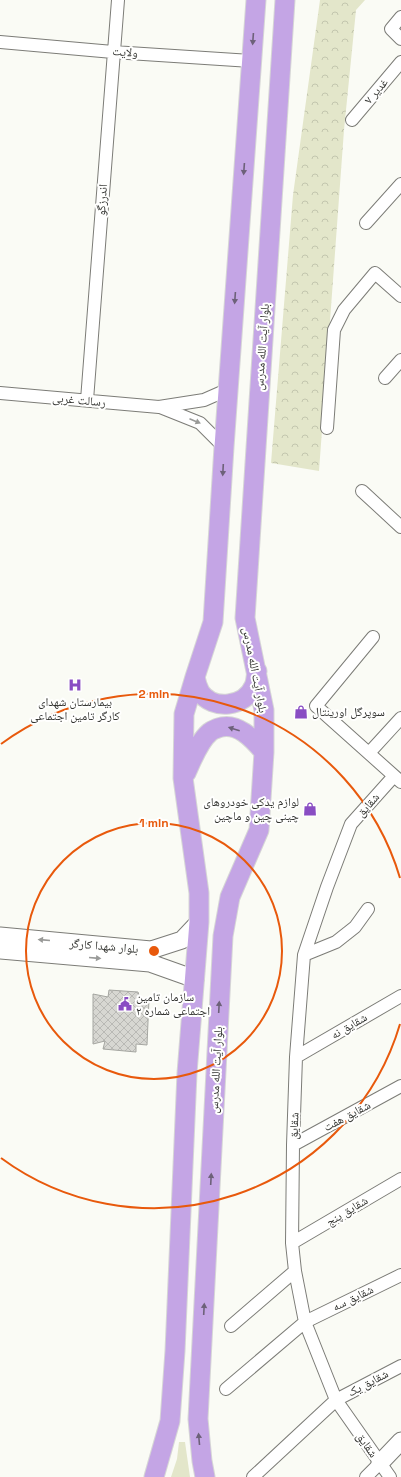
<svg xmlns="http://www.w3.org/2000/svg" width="401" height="1477" font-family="'Space Grotesk','Noto Naskh Arabic',sans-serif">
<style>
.green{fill:#e3e6ca}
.forest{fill:url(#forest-crowns)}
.building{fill:url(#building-cross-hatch);stroke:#a5a6a1}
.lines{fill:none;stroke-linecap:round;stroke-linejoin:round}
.street-casing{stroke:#7c7c77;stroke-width:14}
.secondary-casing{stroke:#7c7c77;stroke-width:19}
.primary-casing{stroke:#d6d6d6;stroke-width:21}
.street{stroke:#fff;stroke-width:12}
.secondary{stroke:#fff;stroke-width:17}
.primary{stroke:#c4a5e5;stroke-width:19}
.oneway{fill:#6d6179}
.oneway2{fill:#999a98}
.ring{fill:none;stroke:#e8590c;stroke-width:2}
.labels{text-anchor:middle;stroke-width:4;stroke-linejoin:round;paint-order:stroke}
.street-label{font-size:12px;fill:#333431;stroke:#fffffe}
.poi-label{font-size:12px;fill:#333431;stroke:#fffffe;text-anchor:start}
.centre{fill:#e8590c;stroke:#fffffe;stroke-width:2}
.ring-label{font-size:12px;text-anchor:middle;font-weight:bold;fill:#e8590c;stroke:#fffffe;stroke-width:4;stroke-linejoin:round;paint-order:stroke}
</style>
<defs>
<pattern id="forest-crowns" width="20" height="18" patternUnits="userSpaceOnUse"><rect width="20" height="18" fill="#e3e6ca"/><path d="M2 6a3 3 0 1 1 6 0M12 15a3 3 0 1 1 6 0" fill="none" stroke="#c3c6ae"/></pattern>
<pattern id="building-cross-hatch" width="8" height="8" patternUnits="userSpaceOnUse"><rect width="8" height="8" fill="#d7d7d2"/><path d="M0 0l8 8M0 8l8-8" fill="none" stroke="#b9b9b5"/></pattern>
</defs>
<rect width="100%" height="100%" fill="#fafbf5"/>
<!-- green -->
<path class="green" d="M179,1442h6l5,35h-19l6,-18z"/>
<!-- forest -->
<path class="forest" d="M320,0h45l-9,10 -12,120 -25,341 -48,-8 22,-268z"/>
<!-- building -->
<path class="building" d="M109,990l29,2 2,6 9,1 -2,46 -11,-1v8l-33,-3 2,-8 -12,3v-50l15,3z"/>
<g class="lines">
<!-- street casing -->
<g class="street-casing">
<path id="street" d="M401,17l-10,12 10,10
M0,42l113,10 138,9
M352,120l49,-58
M366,223l35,-39
M385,378l16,-18
M0,393l159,14 45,-7 25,-11
M87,400l31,-400
M160,407l40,16 24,24
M327,428l7,-98 10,-20 31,-37 26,23
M362,491l39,36
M373,637l-57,69 85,76
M369,753l32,-35
M304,955l32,-13 19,-15 13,-18
M296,1057l105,-61
M293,1145l108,-59
M292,1243l109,-64
M231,1326l64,-55
M226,1389l79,-67 96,-47
M253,1477l83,-77 65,-34
M366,1477l14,-14
M390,1477l-54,-77 -31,-78 -10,-51 -3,-28 1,-98 3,-88 8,-102 23,-68 24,-63 43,-48"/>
</g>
<!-- secondary casing -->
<g class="secondary-casing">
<path id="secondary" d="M0,936l151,14 31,-10 17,-18
M0,950l150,13 45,16
M380,1463l21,-22"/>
</g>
<!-- primary casing -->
<g class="primary-casing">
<path id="primary" d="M195,677c1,5 3,11 5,15 13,19 45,15 54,-6 2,-4 2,-10 3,-15
M186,773c6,-13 13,-32 24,-41 2,-2 6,-3 8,-4 19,-7 35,11 46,24
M154,1477l16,-56 5,-70 12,-278 12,-151v-29l-16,-115 1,-64 11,-37 18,-55 11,-175 32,-447
M205,1477l-3,-16 -4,-42 25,-483 7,-39 29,-67 5,-78v-42l-19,-92 40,-618"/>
</g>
<!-- street -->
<use href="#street" class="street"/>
<!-- secondary -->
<use href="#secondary" class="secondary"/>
<!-- primary -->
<use href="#primary" class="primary"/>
</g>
<!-- one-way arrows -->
<defs><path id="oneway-solid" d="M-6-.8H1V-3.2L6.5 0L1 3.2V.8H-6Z"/></defs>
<g class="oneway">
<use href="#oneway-solid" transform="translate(253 39) rotate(94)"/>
<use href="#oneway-solid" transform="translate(244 169) rotate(94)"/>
<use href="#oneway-solid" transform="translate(235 298) rotate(94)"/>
<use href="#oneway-solid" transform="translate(223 470) rotate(93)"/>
<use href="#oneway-solid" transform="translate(234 729) rotate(-162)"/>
<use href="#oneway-solid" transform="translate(219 1007) rotate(-87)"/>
<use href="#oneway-solid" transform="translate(211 1179) rotate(-87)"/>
<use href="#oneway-solid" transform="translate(204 1309) rotate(-87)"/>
<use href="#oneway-solid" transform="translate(199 1439) rotate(-95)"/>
</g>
<g class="oneway2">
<use href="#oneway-solid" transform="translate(195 421) rotate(23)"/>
<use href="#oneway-solid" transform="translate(44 940) rotate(-175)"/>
<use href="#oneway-solid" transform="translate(95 958) rotate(5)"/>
</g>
<!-- distance rings -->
<g class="ring">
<circle cx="154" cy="951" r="128"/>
<path d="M400 1024A257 257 0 0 1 1 1158M1 744A257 257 0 0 1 400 878"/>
</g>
<!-- icons -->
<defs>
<g id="hospital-bare" transform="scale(1.08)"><path d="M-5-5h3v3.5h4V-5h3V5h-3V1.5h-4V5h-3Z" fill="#894dc3" stroke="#fffffe" stroke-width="2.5" paint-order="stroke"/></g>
<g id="shop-bare" transform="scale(1.08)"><path d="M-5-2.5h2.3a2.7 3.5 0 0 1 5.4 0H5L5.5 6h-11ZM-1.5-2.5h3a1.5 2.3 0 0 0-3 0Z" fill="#894dc3" stroke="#fffffe" stroke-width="2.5" paint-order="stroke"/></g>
<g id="civic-bare" transform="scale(1.08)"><path d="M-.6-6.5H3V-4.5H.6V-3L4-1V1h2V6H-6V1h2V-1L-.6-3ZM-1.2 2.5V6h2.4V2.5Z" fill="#894dc3" stroke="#fffffe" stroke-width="2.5" paint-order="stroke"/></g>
</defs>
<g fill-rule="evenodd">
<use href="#hospital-bare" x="75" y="685"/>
<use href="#shop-bare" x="301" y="712"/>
<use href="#shop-bare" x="310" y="809"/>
<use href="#civic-bare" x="125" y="1004"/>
</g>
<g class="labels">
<!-- street labels -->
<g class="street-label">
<text transform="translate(125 52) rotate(4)" y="4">ولایت</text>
<text transform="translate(376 91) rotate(-49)" y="4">غدیر ۷</text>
<text transform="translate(102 200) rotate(-86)" y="4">اندرزگو</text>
<text transform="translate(262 347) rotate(-86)" y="4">بلوار آیت الله مدرس</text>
<text transform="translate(79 400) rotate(5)" y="4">رسالت غربی</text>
<text transform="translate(255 670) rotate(79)" y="4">بلوار آیت الله مدرس</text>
<text transform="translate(368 805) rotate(-48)" y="4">شقایق</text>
<text transform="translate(104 946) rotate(5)" y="4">بلوار شهدا کارگر</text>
<text transform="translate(349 1026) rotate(-30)" y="4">شقایق نه</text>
<text transform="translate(216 1070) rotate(-87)" y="4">بلوار آیت الله مدرس</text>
<text transform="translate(347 1116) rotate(-28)" y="4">شقایق هفت</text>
<text transform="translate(294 1126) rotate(-88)" y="4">شقایق</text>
<text transform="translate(347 1211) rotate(-31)" y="4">شقایق پنج</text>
<text transform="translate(353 1298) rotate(-26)" y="4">شقایق سه</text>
<text transform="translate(368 1383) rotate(-28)" y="4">شقایق یک</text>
<text transform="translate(367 1445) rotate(55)" y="4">شقایق</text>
</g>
<!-- poi labels -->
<g class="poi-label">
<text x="75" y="706" text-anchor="middle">بیمارستان شهدای<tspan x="75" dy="14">کارگر تامین اجتماعی</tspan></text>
<text x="312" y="716">سوپرگل اورینتال</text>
<text x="299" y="806" text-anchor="end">لوازم یدکی خودروهای<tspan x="299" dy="14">چینی چین و ماچین</tspan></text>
<text x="136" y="1001">سازمان تامین<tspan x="136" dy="14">اجتماعی شماره ۲</tspan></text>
</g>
</g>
<circle cx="154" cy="951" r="6" class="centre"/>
<g class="ring-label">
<text x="154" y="698">2 min</text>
<text x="154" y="827">1 min</text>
</g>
</svg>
